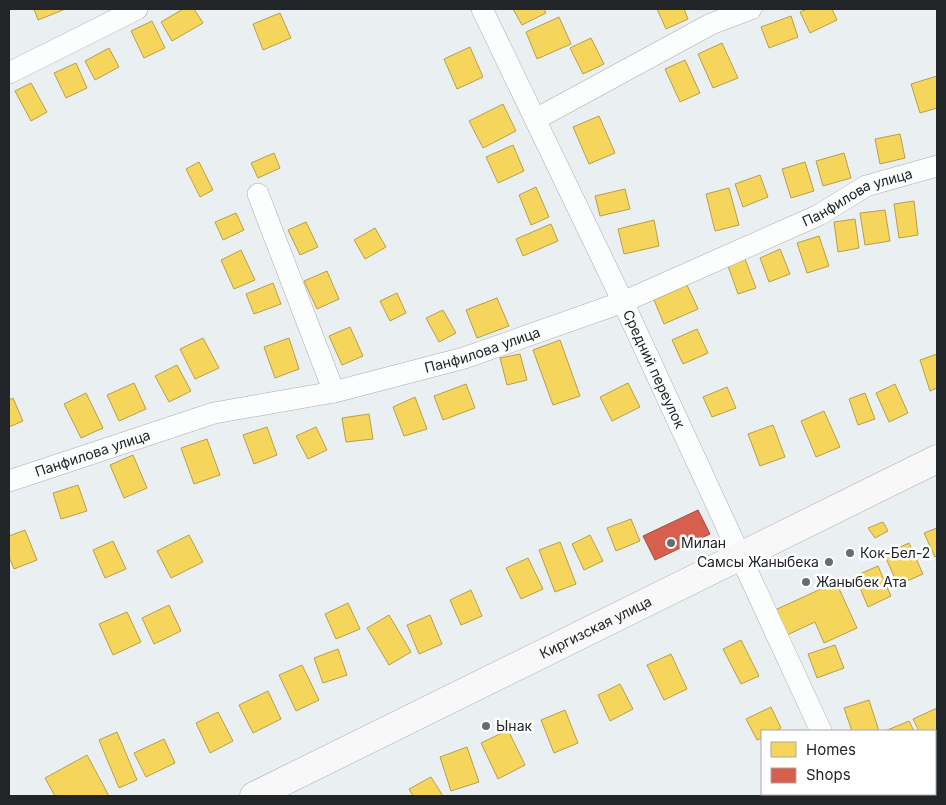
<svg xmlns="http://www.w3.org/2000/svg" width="946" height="805" font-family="Inter,sans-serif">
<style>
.homes{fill:#f6d55c;stroke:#b6a04c}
.shops{fill:#d6604d;stroke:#a04e42}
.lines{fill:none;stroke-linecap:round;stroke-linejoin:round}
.street-casing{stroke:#aaadaf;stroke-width:22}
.secondary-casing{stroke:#aaadaf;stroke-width:29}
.street{stroke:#fcfdfd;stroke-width:21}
.secondary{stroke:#f9f8f9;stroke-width:28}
.poi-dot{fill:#686c6f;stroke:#fff;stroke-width:2}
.labels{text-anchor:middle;stroke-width:5;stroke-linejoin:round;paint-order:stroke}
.street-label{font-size:14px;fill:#222528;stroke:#fff}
.poi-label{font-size:14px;fill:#222528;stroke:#fff;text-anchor:start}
</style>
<rect width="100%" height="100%" fill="#eaeff2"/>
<!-- homes -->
<path class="homes" d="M34,9h28l1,1 -25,10z
M183,9h11l9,14 -31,18 -11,-19z
M513,9h31l2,4 -24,12z
M657,9h27l4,10 -22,10z
M807,9h25l5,11 -27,13 -10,-21z
M280,13l11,25 -28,12 -10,-26z
M791,16l7,21 -29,11 -8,-21z
M559,17l12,27 -34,15 -11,-27z
M152,21l13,27 -21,10 -13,-27z
M591,38l13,26 -21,10 -13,-26z
M722,43l16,35 -25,10 -15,-34z
M470,47l13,30 -26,12 -13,-30z
M109,48l10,19 -24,13 -10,-19z
M685,60l15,33 -20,9 -15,-33z
M76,63l11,25 -21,10 -12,-25z
M937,76v32l-17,5 -9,-29z
M31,83l16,29 -16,9 -16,-30z
M503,104l13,27 -33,17 -14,-27z
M599,116l16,37 -26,11 -16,-37z
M900,134l5,24 -25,6 -5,-25z
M513,145l11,26 -26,12 -12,-26z
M274,153l6,15 -22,10 -7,-15z
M844,153l7,25 -28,8 -7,-25z
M199,162l14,28 -13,7 -14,-28z
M805,162l9,29 -23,7 -9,-29z
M760,175l8,22 -25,10 -8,-23z
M536,187l13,30 -18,8 -12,-30z
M729,188l10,37 -24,6 -9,-37z
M625,189l5,20 -30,7 -5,-20z
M914,201l4,34 -19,3 -5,-34z
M885,210l5,31 -25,4 -5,-32z
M236,213l8,17 -21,10 -8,-18z
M855,219l4,29 -21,4 -4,-30z
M654,220l5,26 -35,8 -6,-25z
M306,222l12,25 -18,8 -12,-25z
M551,224l7,17 -35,15 -7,-17z
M375,228l11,19 -21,12 -11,-19z
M819,236l10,30 -22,7 -10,-30z
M780,249l10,25 -21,8 -9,-24z
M241,250l14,30 -21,9 -13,-29z
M745,259l11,29 -18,6 -10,-28z
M327,271l12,28 -22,10 -13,-28z
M273,283l8,21 -27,10 -8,-20z
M687,285l11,24 -34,15 -10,-24z
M397,293l9,20 -16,8 -10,-20z
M497,298l12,28 -32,12 -11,-28z
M443,310l13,23 -17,9 -13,-24z
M350,327l13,29 -21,9 -13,-29z
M697,329l11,24 -25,11 -11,-24z
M203,338l16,30 -24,11 -15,-30z
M289,338l10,31 -24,9 -11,-31z
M560,340l20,56 -27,9 -20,-55z
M520,354l7,26 -20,5 -7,-27z
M937,354v34l-7,3 -10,-31z
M177,365l14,26 -22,11 -14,-26z
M134,383l12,26 -27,12 -12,-26z
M628,383l12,24 -28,14 -12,-24z
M466,384l9,24 -32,12 -9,-24z
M895,384l13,29 -19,9 -13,-29z
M727,387l9,21 -24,9 -9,-20z
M86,393l17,35 -22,10 -17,-34z
M865,393l10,26 -17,6 -9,-26z
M415,397l12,32 -23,7 -11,-29z
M13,398l10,23 -14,6v-27z
M824,411l16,36 -24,10 -15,-36z
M369,414l4,25 -27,3 -4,-24z
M773,425l12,32 -25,9 -12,-32z
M267,427l10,28 -23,9 -11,-29z
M316,427l11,23 -19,9 -12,-23z
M207,439l13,36 -26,9 -13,-36z
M133,455l14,33 -23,10 -14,-33z
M78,485l9,26 -26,8 -8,-26z
M631,519l9,22 -24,10 -9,-23z
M883,522l5,9 -13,7 -7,-10z
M937,528v28l-2,1 -11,-24z
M25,530l12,30 -23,9 -5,-12v-21z
M189,535l14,27 -32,16 -14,-27z
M590,535l13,26 -19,9 -12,-26z
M113,541l13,28 -21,9 -12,-28z
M560,542l16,42 -21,8 -16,-42z
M909,543l14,31 -25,11 -14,-31z
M528,558l15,31 -22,10 -15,-31z
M878,566l13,30 -23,11 -13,-31z
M836,582l21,46 -33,15 -9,-21 -28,13 -12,-25z
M471,590l11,26 -21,9 -11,-25z
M348,603l12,26 -24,10 -11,-25z
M169,605l12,26 -27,13 -12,-26z
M127,612l14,30 -28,13 -14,-31z
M389,615l22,37 -22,13 -22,-37z
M430,615l12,29 -23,10 -12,-29z
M741,640l18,36 -18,8 -18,-35z
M835,645l9,23 -27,10 -9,-24z
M338,649l9,26 -24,8 -9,-25z
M671,654l16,35 -23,11 -17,-35z
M302,665l17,35 -23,11 -17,-36z
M620,684l13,25 -23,12 -12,-26z
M268,691l13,28 -28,14 -14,-28z
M869,700l10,31h-27l-8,-23z
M771,707l10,21 -5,3h-14v7l-5,2 -11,-21z
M937,708v32l-2,1v-10h-16l-6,-12z
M565,710l13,33 -24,10 -13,-33z
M218,712l15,29 -23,12 -14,-30z
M909,721l5,10h-29z
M508,730l17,35 -27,14 -17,-36z
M117,732l20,48 -18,8 -20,-48z
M164,739l11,24 -29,14 -12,-24z
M467,747l12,35 -28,9 -11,-34z
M87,755l22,41h-54l-10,-18z
M431,777l12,19h-30l-4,-7z"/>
<!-- shops -->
<path class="shops" d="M698,510l12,24 -55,26 -12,-24z"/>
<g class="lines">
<!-- street casing -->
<g class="street-casing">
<g id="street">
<path id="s1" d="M482,9l141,293 198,429"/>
<path d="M9,73l128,-64"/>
<path d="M536,119l175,-95 40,-15"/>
<path d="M258,194l76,198"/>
<path id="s2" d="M9,481l205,-68 120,-21 130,-34 159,-56 196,-87 47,-29 71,-20"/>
<path d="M935,760l2,-1"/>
<path d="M850,794l2,2"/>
</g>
</g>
<!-- secondary casing -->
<g class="secondary-casing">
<g id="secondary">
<path id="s3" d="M254,796l683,-337"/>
</g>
</g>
<!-- street -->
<use href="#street" class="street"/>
<!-- secondary -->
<use href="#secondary" class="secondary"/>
</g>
<!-- markers -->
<g class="poi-dot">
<circle cx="671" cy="543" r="5"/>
<circle cx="850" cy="553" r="5"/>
<circle cx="829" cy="562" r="5"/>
<circle cx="806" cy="582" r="5"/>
<circle cx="486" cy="726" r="5"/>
</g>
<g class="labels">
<!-- street labels -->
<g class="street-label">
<text dy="5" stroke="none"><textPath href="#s2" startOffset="898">Панфилова улица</textPath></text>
<text dy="5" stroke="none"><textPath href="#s2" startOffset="492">Панфилова улица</textPath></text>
<text dy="5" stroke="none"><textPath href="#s1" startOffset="399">Средний переулок</textPath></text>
<text dy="5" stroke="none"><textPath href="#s2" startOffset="88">Панфилова улица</textPath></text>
<text dy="5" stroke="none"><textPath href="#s3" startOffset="381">Киргизская улица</textPath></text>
</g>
<!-- poi labels -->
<g class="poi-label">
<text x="681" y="548">Милан</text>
<text x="860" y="558">Кок-Бел-2</text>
<text x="819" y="567" text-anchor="end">Самсы Жаныбека</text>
<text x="816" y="587">Жаныбек Ата</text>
<text x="496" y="731">Ынак</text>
</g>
</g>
<!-- border -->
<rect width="946" height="805" fill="none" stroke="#222528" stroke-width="20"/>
<!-- legend -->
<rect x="761" y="730" width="175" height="65" fill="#ffffff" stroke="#a7a8a9"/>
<rect x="771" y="742" width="25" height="15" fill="#f6d55c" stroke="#a7a8a9"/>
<text x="806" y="755" font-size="15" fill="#222528">Homes</text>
<rect x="771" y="768" width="25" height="15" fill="#d6604d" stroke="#a7a8a9"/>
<text x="806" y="780" font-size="15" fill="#222528">Shops</text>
</svg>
